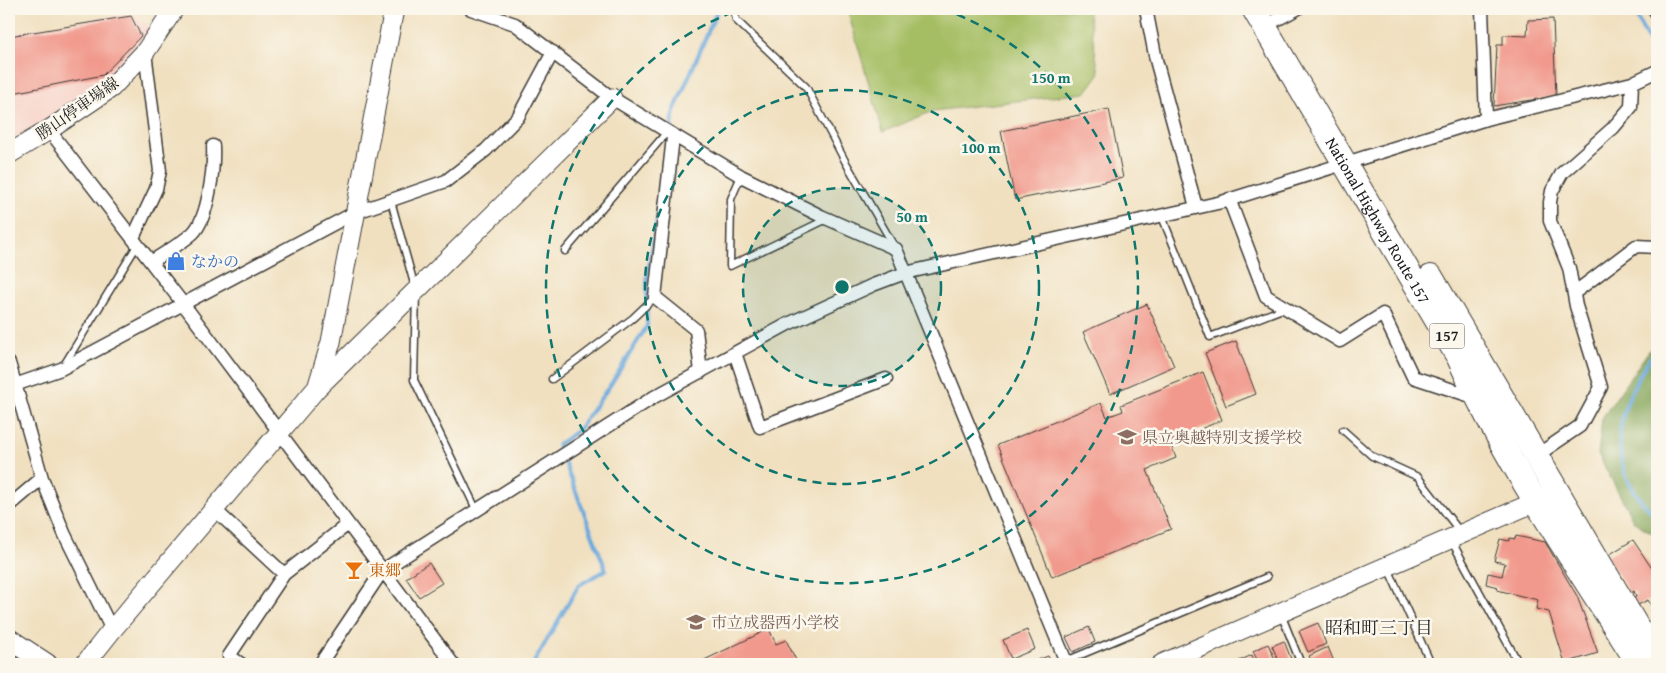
<svg xmlns="http://www.w3.org/2000/svg" width="1666" height="673" font-family="'Gentium Book Plus','Noto Serif JP',serif">
<style>
.built{fill:#f7d1c8}
.green{fill:#a5be63;stroke:#606d40}
.forest{fill:#84a559;stroke:#50603a}
.lines{fill:none;stroke-linecap:round;stroke-linejoin:round}
.stream{stroke:#69a8dc;stroke-width:4}
.building{fill:#f1998c}
.lane-casing{stroke:#3c3935;stroke-width:9}
.street-casing{stroke:#3c3935;stroke-width:15}
.secondary-casing{stroke:#3c3935;stroke-width:21}
.primary-casing{stroke:#3c3935;stroke-width:22}
.highway-casing{stroke:#3c3935;stroke-width:26}
.lane{stroke:#fff;stroke-width:6}
.street{stroke:#fff;stroke-width:12}
.secondary{stroke:#fff;stroke-width:19}
.primary{stroke:#fff;stroke-width:20}
.highway{stroke:#fff;stroke-width:24}
.ring{fill:none;stroke:#0f766e;stroke-width:2.5;stroke-dasharray:9 6}
.labels{text-anchor:middle;stroke-width:5;stroke-linejoin:round;paint-order:stroke}
.shield{fill:#fbf7ec;stroke:#5f5e5a;stroke-width:1}
.shield-label{font-size:15px;font-weight:bold;fill:#1c1c1c}
.street-label{font-size:16px;fill:#1c1c1c;stroke:#fbf7ec}
.shop-label{font-size:16px;fill:#366cbe;stroke:#fbf7ec;text-anchor:start}
.education-label{font-size:16px;fill:#785e54;stroke:#fbf7ec;text-anchor:start}
.food-label{font-size:16px;fill:#c56008;stroke:#fbf7ec;text-anchor:start}
.neighbourhood-label{font-size:18px;fill:#1c1c1c;stroke:#fbf7ec}
.centre{fill:#0f766e;stroke:#fbf7ec;stroke-width:2.5}
.ring-label{font-size:15px;text-anchor:middle;font-weight:bold;fill:#0f766e;stroke:#fbf7ec;stroke-width:5;stroke-linejoin:round;paint-order:stroke}
</style>
<rect width="100%" height="100%" fill="#fbf7ec"/>
<filter id="ink" filterUnits="userSpaceOnUse"><feTurbulence type="fractalNoise" baseFrequency=".02" numOctaves="2"/><feDisplacementMap in="SourceGraphic" scale="10" xChannelSelector="R" yChannelSelector="G"/><feConvolveMatrix kernelMatrix="1 2 1 2 8 2 1 2 1" color-interpolation-filters="sRGB"/></filter>
<filter id="wash" filterUnits="userSpaceOnUse"><feTurbulence type="fractalNoise" baseFrequency=".0096" numOctaves="4" result="noise"/><feDisplacementMap in="SourceGraphic" scale="20" xChannelSelector="R" yChannelSelector="G"/><feGaussianBlur stdDeviation="1.12" result="paint"/><feColorMatrix in="noise" values="0 0 0 0 0 0 0 0 0 0 0 0 0 0 0 0 0 1.4 0 .05"/><feComposite in="paint" operator="in"/></filter>
<g filter="url(#wash)">
<rect width="100%" height="100%" fill="#f0e0c0"/>
<!-- built -->
<path class="built" d="M132,13l19,16 -23,31 -29,28 -90,55v-110z"/>
<!-- green -->
<path class="green" d="M847,9h241l11,65 -14,19 -152,18 -50,21z"/>
<!-- forest -->
<path class="forest" d="M1657,339v197l-23,-14 -36,-68 4,-36z"/>
<g class="lines">
<!-- stream -->
<path class="stream" d="M1633,9l24,50
M671,132l3,-21 44,-102
M1657,348c-40,56 -59,117 0,169
M208,664l4,-5 6,5
M533,664l46,-79 27,-15 -48,-125 20,-15 33,-46 36,-58v-49l13,-77"/>
</g>
<g id="blocks">
<!-- building -->
<path class="building" d="M131,16l10,20 -38,39 -90,18 -4,3v-60z
M1553,19l3,77 -62,10 3,-61h6v-10l24,1 1,-16z
M1109,109l14,69 -108,22 -14,-69z
M1147,304l27,62 -64,28 -27,-62z
M1236,341l20,53 -30,12 -21,-53z
M1203,372l19,48 -52,22 6,16 -29,12 24,59 -119,48 -54,-132 103,-42 6,14 16,-6 -2,-6z
M1516,536l29,6 32,54 21,57 -33,10 -16,-51 -13,-3 2,-9 -41,-10 1,-3 -12,-3 2,-11 14,3 3,-13 -11,-2 6,-22 9,2 1,-3 5,1z
M1633,540l24,36v17l-2,2 2,-1v22l-9,-16 -10,5 -5,-8 3,-1 -2,-5 -4,3 -23,-38z
M429,563l13,20 -23,14 -13,-19z
M1318,623l8,21 -18,8 -9,-21z
M1089,627l6,15 -22,10 -7,-15z
M769,629l7,15 10,-4 12,24h-102z
M1027,630l8,19 -24,10 -8,-19z
M1284,641l9,23h-13l-8,-18z
M1268,644l9,20h-18l-6,-13z
M1328,647l7,17h-22l-4,-8z
M1252,655l4,9h-16l-1,-3z
M1048,656l4,8h-24z"/>
</g>
</g>
<g filter="url(#ink)">
<use href="#blocks" fill-opacity="0" stroke="#3c3935" stroke-width="1"/>
<g class="lines">
<!-- lane casing -->
<g class="lane-casing">
<path id="lane" d="M734,9l2,11 70,67 39,74 49,85
M1651,9l6,12
M741,176l-10,23 -1,67 97,-47
M391,201l25,90 -2,89 63,131
M1161,214l49,123 75,-29
M565,251l102,-119
M64,365l74,-121
M552,379l81,-61 22,-21
M1343,430l29,26 46,21 43,56
M1451,540l68,124
M1388,568l43,96
M1281,614l20,50
M1066,661l201,-84"/>
</g>
<!-- street casing -->
<g class="street-casing">
<path id="street" d="M471,9l44,15 97,74 129,78 80,40 75,33 171,415
M1146,9l10,51 40,147
M1482,9l4,110
M1265,26l32,-17
M49,130l135,175 269,359
M673,137l-18,160 41,33 5,42
M1229,199l37,97 74,45 43,-27 30,63 64,21
M133,238l23,-49 4,-18 -15,-119
M151,262c13,-9 30,-18 42,-29 16,-16 21,-66 20,-87
M1574,293l62,-47 21,1
M735,353l25,74 126,-48
M9,363l33,115 22,55 48,97
M9,387l52,-18 293,-156 92,-32 40,-31 32,-33 35,-65
M1536,456l44,-30 21,-39 -25,-81 -7,-38 -19,-47v-19l2,-11 10,-18 51,-45 18,-21 1,-24
M9,506l33,-28
M214,509l70,65
M241,664l-12,-8 55,-82 64,-50
M320,664l63,-94 271,-173 134,-73 85,-39 32,-12 317,-71 264,-83 146,-36 25,-12"/>
</g>
<!-- secondary casing -->
<g class="secondary-casing">
<path id="secondary" d="M9,154l40,-24 62,-42 34,-36 29,-43
M318,385l13,-43 63,-333
M85,664l27,-34 204,-241 296,-291
M1162,664l387,-168"/>
</g>
<!-- primary casing -->
<g class="primary-casing">
<path id="primary" d="M9,639l38,25"/>
</g>
<!-- highway casing -->
<g class="highway-casing">
<g id="highway">
<path id="s1" d="M1254,9l205,349c48,108 117,206 180,306"/>
<path d="M1431,277l226,384"/>
</g>
</g>
<!-- lane -->
<use href="#lane" class="lane"/>
<!-- street -->
<use href="#street" class="street"/>
<!-- secondary -->
<use href="#secondary" class="secondary"/>
<!-- primary -->
<use href="#primary" class="primary"/>
<!-- highway -->
<use href="#highway" class="highway"/>
</g>
</g>
<!-- distance rings -->
<circle cx="842" cy="287" r="99" fill="#0f766e" fill-opacity=".12"/>
<g class="ring">
<circle cx="842" cy="287" r="99"/>
<circle cx="842" cy="287" r="197"/>
<path d="M943 9A296 296 0 1 1 741 9"/>
</g>
<!-- icons -->
<defs>
<g id="shop-bare" transform="scale(1.5)"><path d="M-5-2.5h2.3a2.7 3.5 0 0 1 5.4 0H5L5.5 6h-11ZM-1.5-2.5h3a1.5 2.3 0 0 0-3 0Z" fill="#3f7fe0" stroke="#fbf7ec" stroke-width="2.5" paint-order="stroke"/></g>
<g id="school-bare" transform="scale(1.5)"><path d="M0-5L7-2L0 1L-7-2ZM-4 1L0 2.5L4 1V4Q0 6-4 4Z" fill="#8d6e63" stroke="#fbf7ec" stroke-width="2.5" paint-order="stroke"/></g>
<g id="bar-bare" transform="scale(1.5)"><path d="M-6-5H6L.8 .8V4.5H3.5V6h-7V4.5H-.8V.8Z" fill="#e8710a" stroke="#fbf7ec" stroke-width="2.5" paint-order="stroke"/></g>
</defs>
<g fill-rule="evenodd">
<use href="#shop-bare" x="176" y="261"/>
<use href="#school-bare" x="1127" y="437"/>
<use href="#bar-bare" x="354" y="570"/>
<use href="#school-bare" x="696" y="622"/>
</g>
<g class="labels">
<!-- shield labels -->
<rect class="shield" x="1429.5" y="323.5" width="35" height="25" rx="4"/>
<g class="shield-label">
<text x="1447" y="341">157</text>
</g>
<!-- street labels -->
<g class="street-label">
<text transform="translate(77 108) rotate(-35)" y="6">勝山停車場線</text>
<text dy="6" stroke="none"><textPath href="#s1" startOffset="245">National Highway Route 157</textPath></text>
</g>
<!-- shop labels -->
<g class="shop-label">
<text x="191" y="267">なかの</text>
</g>
<!-- education labels -->
<g class="education-label">
<text x="1142" y="443">県立奥越特別支援学校</text>
<text x="711" y="628">市立成器西小学校</text>
</g>
<!-- food labels -->
<g class="food-label">
<text x="369" y="576">東郷</text>
</g>
<!-- neighbourhood labels -->
<g class="neighbourhood-label">
<text x="1379" y="634">昭和町三丁目</text>
</g>
</g>
<circle cx="842" cy="287" r="8" class="centre"/>
<g class="ring-label">
<text x="1051" y="83">150 m</text>
<text x="981" y="153">100 m</text>
<text x="912" y="222">50 m</text>
</g>
<!-- margin -->
<rect width="1666" height="673" fill="none" stroke="#fbf7ec" stroke-width="30"/>
</svg>
